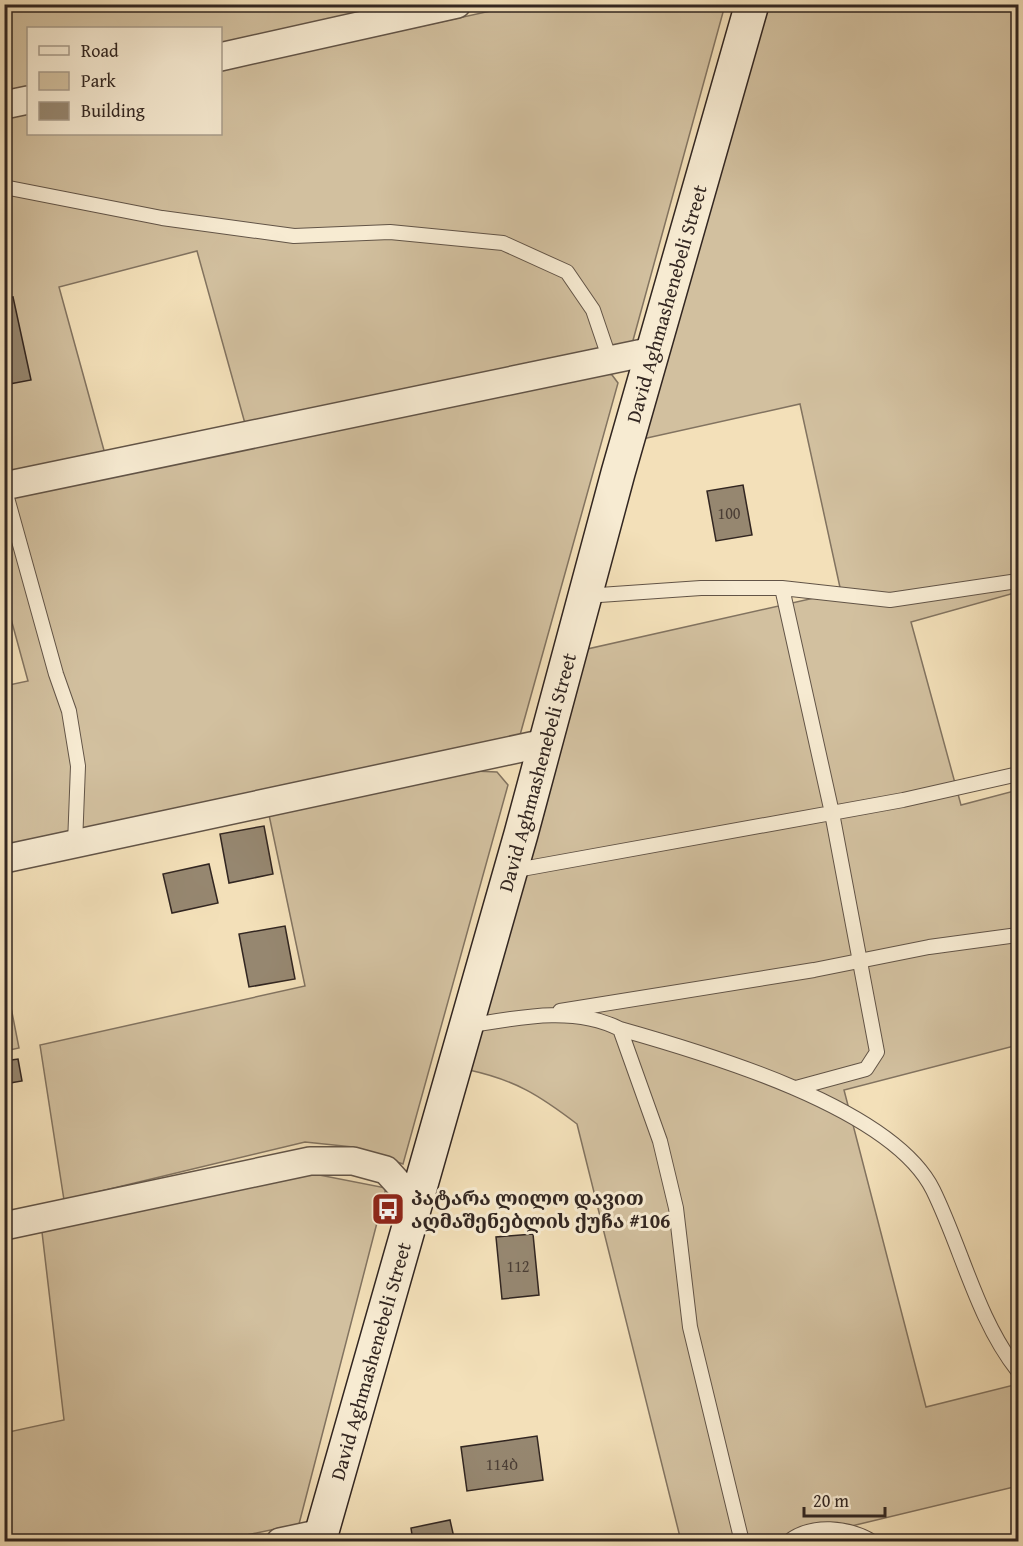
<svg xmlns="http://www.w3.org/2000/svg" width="1023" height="1546" font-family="'Gentium Book Plus','Noto Serif Georgian',serif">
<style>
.green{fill:#d2c09f;stroke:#827360;stroke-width:1.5}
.building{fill:#968770;stroke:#322621;stroke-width:1.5}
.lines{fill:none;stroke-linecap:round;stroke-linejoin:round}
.lane-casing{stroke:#625447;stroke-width:16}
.street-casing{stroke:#625447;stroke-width:30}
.secondary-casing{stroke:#322621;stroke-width:36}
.lane{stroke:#f7ebd2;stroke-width:14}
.street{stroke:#f7ebd2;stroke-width:27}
.secondary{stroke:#f7ebd2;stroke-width:33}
.labels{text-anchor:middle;stroke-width:6;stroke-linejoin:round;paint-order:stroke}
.number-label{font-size:16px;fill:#4b3e35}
.street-label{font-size:20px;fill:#322621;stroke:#f7ebd2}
.poi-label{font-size:20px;font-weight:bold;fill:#322621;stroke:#f7ebd2;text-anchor:start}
</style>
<rect width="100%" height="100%" fill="#f3e0b9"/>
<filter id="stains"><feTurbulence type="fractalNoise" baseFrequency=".00333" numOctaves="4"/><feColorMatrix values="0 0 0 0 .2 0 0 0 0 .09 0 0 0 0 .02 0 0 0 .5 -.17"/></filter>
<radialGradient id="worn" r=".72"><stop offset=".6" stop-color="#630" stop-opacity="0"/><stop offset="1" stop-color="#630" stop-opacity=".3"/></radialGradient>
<!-- green -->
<path class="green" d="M4,5h405l-188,40 -1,-17h-192v59l-23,5z
M518,5h207l-93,339 -386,83 -49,-176 -138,36 46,167 -100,21 -1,-357 24,-6v22h192l1,-64z
M763,5h255v587l-107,30 50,183 57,-15v255l-174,45 82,317 92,-23v102l-229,55h-108l-104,-417c-38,-29 -62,-44 -108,-54l114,-420 258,-58 -41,-188 -162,36z
M603,372l9,3 6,8 -98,352 -515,115 -1,-164 24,-5 -23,-84v-102z
M474,771l23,1 11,13 -105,379 -50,-17 -48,-5 -241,58 -24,-155 265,-59 -36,-171z
M5,977l14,71 -14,3h-1z
M304,1172l82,16 -87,336 -80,17h-214l-1,-108 60,-13 -22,-188z"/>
<!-- building -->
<path class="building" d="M13,297l18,83 -27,5v-86z
M743,485l9,50 -36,6 -9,-50z
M264,826l9,48 -44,9 -9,-49z
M209,864l9,39 -46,10 -9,-39z
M285,926l10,53 -46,8 -10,-53z
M18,1059l4,22 -18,3v-23z
M533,1234l6,61 -37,4 -6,-62z
M537,1436l6,44 -76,11 -6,-44z
M450,1520l5,22h-42l-2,-14z"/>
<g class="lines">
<!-- lane casing -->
<g class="lane-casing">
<path id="lane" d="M4,187l158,31 132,18 96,-4 113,11 64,29 26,38 17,50
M4,487l52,187 13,37 9,55 -3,78
M782,588l50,225 45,239 -11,17 -70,19
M585,596l116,-8h81l108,12 128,-19
M511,871l392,-71 115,-26
M560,1011l254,-41 115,-23 89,-12
M467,1026c49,-8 106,-21 153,3l40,112 16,67 14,119 52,215
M620,1029c85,24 272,78 313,161 29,59 44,129 85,181
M788,1542c24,-19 60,-15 85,0"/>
</g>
<!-- street casing -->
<g class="street-casing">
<path id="street" d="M220,57l237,-53
M4,105l24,-5
M4,486l649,-135
M4,859l541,-116
M4,1226l306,-65h43l33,9 30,33
M280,1542l42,-9"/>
</g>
<!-- secondary casing -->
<g class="secondary-casing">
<g id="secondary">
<path id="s1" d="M319,1542l202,-708 97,-361 134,-469"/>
</g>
</g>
<!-- lane -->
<use href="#lane" class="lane"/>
<!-- street -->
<use href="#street" class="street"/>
<!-- secondary -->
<use href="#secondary" class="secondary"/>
</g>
<!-- icons -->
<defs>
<g id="bus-square" transform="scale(1.725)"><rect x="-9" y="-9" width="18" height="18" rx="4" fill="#8f2418" stroke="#f7ebd2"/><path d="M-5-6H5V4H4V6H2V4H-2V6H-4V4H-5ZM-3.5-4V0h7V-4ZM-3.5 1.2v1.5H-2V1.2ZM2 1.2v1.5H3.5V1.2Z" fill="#fff"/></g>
</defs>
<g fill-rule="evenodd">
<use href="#bus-square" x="388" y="1209"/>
</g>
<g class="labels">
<!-- number labels -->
<g class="number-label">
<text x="729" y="519">100</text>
<text x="518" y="1272">112</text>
<text x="502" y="1470">114ბ</text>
</g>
<!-- street labels -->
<g class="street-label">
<text dy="7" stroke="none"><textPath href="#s1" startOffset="1286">David Aghmashenebeli Street</textPath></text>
<text dy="7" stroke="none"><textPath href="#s1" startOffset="800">David Aghmashenebeli Street</textPath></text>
<text dy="7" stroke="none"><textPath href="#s1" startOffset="188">David Aghmashenebeli Street</textPath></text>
</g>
<!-- poi labels -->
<g class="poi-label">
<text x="411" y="1205">პატარა ლილო დავით<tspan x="411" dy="23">აღმაშენებლის ქუჩა #106</tspan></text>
</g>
</g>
<!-- margin -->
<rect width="1023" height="1546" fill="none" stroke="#f3e0b9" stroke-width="24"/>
<rect x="6" y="6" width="1011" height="1534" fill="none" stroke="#322621" stroke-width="3"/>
<rect x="12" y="12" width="999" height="1522" fill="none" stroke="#322621" stroke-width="1.5"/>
<!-- legend -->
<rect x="27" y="27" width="195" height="108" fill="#f7ebd2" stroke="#a89c8b" stroke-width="1.5"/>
<rect x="39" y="46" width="30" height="9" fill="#f7ebd2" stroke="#a89c8b" stroke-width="1.5"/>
<text x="81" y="57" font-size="18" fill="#322621">Road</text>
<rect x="39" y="72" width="30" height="18" fill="#d2c09f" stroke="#a89c8b" stroke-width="1.5"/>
<text x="81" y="87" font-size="18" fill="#322621">Park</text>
<rect x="39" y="102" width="30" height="18" fill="#968770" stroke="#a89c8b" stroke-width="1.5"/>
<text x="81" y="117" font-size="18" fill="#322621">Building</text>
<!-- scale -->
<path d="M804 1507v9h81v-9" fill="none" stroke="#322621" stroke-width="3"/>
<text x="813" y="1507" font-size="18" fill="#322621" stroke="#f7ebd2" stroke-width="4.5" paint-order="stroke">20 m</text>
<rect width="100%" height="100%" filter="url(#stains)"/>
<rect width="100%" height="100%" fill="url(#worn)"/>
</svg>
